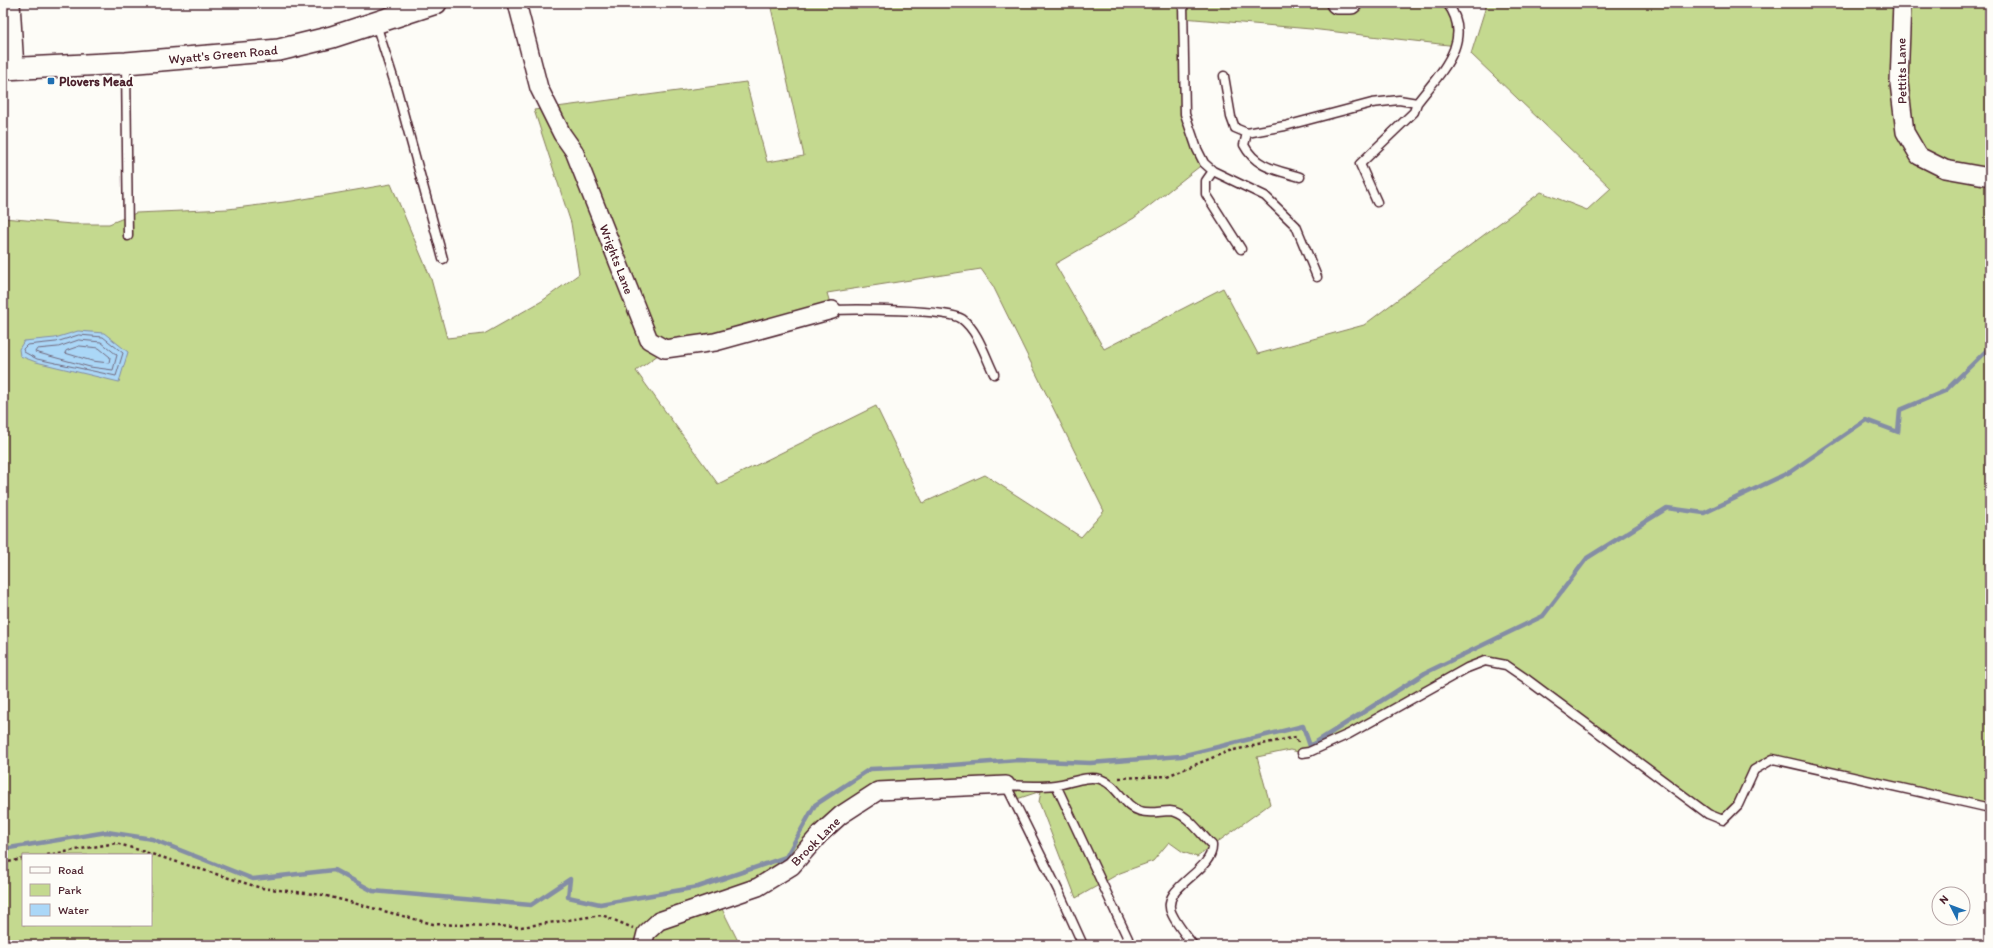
<svg xmlns="http://www.w3.org/2000/svg" width="1993" height="948" font-family="Itim,sans-serif">
<style>
.green{fill:#c4d98f;stroke:#877c5d;fill-rule:evenodd}
.water{fill:#abd7f7;stroke:#848da5}
.lines{fill:none;stroke-linecap:round;stroke-linejoin:round}
.shore{stroke:#71697d;stroke-width:1}
.stream{stroke:#848da5;stroke-width:4.5}
.service-casing{stroke:#4a1f2b;stroke-width:11}
.minor-casing{stroke:#4a1f2b;stroke-width:20}
.tertiary-casing{stroke:#4a1f2b;stroke-width:24}
.path{stroke:#4a1f2b;stroke-width:2.5;stroke-dasharray:3 3;stroke-linecap:butt}
.service{stroke:#fdfcf7;stroke-width:8}
.minor{stroke:#fdfcf7;stroke-width:17}
.tertiary{stroke:#fdfcf7;stroke-width:21}
.poi-dot{fill:#1f6fb2;stroke:#fdfcf7;stroke-width:1.5}
.labels{text-anchor:middle;stroke-width:4;stroke-linejoin:round;paint-order:stroke}
.street-label{font-size:13px;fill:#4a1f2b;stroke:#fdfcf7}
.poi-label{font-size:13px;font-weight:bold;fill:#4a1f2b;stroke:#fdfcf7;text-anchor:start}
</style>
<rect width="100%" height="100%" fill="#fdfcf7"/>
<filter id="ink" filterUnits="userSpaceOnUse"><feTurbulence type="fractalNoise" baseFrequency=".025" numOctaves="2"/><feDisplacementMap in="SourceGraphic" scale="8" xChannelSelector="R" yChannelSelector="G"/><feConvolveMatrix kernelMatrix="1 2 1 2 8 2 1 2 1" color-interpolation-filters="sRGB"/></filter>
<g filter="url(#ink)">
<!-- green -->
<path class="green" d="M770,3h677l6,8 4,35 -146,-17 -128,-11 2,96 19,49 -70,55 -79,46 49,85 119,-61 35,66 106,-29 177,-133 46,18 24,-22 -140,-134 16,-51h503v805l-217,-49 -19,11 -16,35 -15,15 -198,-142 -40,-17 -65,34 -118,58 -12,-3 -33,7 13,47 -73,53 -14,-5 -14,-10 -16,19 -33,12 -44,25 -37,-96 2,-11 -27,9 -9,-15 -127,6 -86,75 -74,35 22,44h-737v-727l69,6h37l27,-11 92,-4 64,-8 99,-17 40,95 16,59 37,-4 58,-33 37,-27 -8,-51 -37,-113 212,-28 21,80 37,-6zM981,269l12,17 111,225 -23,26 -96,-62 -62,28 -47,-97 -158,78 -82,-113 30,-22 166,-39 -5,-17zM23,855h128v70h-128z"/>
<!-- water -->
<path class="water" d="M78,331l26,2 24,19 -9,30 -83,-20 -16,-6 -1,-7 5,-8 31,-3z"/>
<g class="lines">
<!-- shore -->
<path class="shore" d="M79,335l24,2 20,16 -7,23 -79,-17 -13,-7 -1,-3 4,-4 29,-3z
M79,340l22,2 16,13 -4,15 -23,-3 -55,-15 2,-3 21,-2z
M80,346l19,2 11,9 -1,6 -17,-2 -27,-8 1,-2z"/>
<!-- stream -->
<path class="stream" d="M3,849l104,-17 45,7 101,40 81,-9 39,21 158,14 39,-26 -2,18 32,7 98,-17 88,-30 29,-52 55,-36 68,-3 80,-6 72,3 91,-7 122,-30 7,20 115,-73 118,-57 44,-58 80,-50 37,5 86,-41 76,-52 32,12 2,-22 45,-19 45,-44"/>
<!-- service casing -->
<g class="service-casing">
<path id="service" d="M1183,3l2,111 12,35 7,14 9,8 52,25 31,30 21,51
M376,24l21,66 46,169
M126,64l2,172
M1224,76l7,41 4,11 12,5 38,-7 87,-23 27,-3 18,3
M1247,133l-3,12c12,23 33,25 56,32
M1213,171l-7,10v13l35,55
M1377,202l-17,-38 54,-52 3,-9c22,-29 59,-63 30,-100
M832,310c20,-1 116,-1 130,9 16,12 23,37 32,55
M1302,753l7,-1 40,-18 118,-66 18,-7 21,4 19,13 183,136 15,6 15,-15 16,-35 19,-11 217,49
M1006,785c16,1 32,2 49,0 14,-1 30,-10 45,-6 18,6 23,27 40,32 10,3 20,0 30,0 17,1 31,24 42,34 2,27 -54,42 -40,69 5,11 14,21 21,31
M1006,785l52,105 25,55
M1056,785l75,160"/>
</g>
<!-- minor casing -->
<g class="minor-casing">
<path id="minor" d="M11,3l4,66
M517,3l22,85 23,46 12,17 75,189 16,9 50,-7 117,-32
M1902,3l-3,80 6,49 14,24 26,13 45,8
M643,945l3,-12 13,-12 99,-34 34,-21 28,-32 21,-19 37,-24 128,-6"/>
</g>
<!-- tertiary casing -->
<g class="tertiary-casing">
<path id="tertiary" d="M1337,3h14
M3,69l123,-6 153,-13 53,-13 104,-34"/>
</g>
<!-- path -->
<path class="path" d="M1119,778l48,-2 62,-25 67,-14 2,6
M47,855l69,-12 145,45 62,7 110,29 88,3 81,-12 31,13
M3,863l20,-4"/>
<!-- service -->
<use href="#service" class="service"/>
<!-- minor -->
<use href="#minor" class="minor"/>
<!-- tertiary -->
<use href="#tertiary" class="tertiary"/>
</g>
</g>
<!-- markers -->
<rect class="poi-dot" x="47" y="77" width="8" height="8" rx="2"/>
<g class="labels">
<!-- street labels -->
<g class="street-label">
<text transform="translate(223 54) rotate(-5)" y="5">Wyatt's Green Road</text>
<text transform="translate(1901 71) rotate(-91)" y="5">Pettits Lane</text>
<text transform="translate(617 259) rotate(69)" y="5">Wrights Lane</text>
<text transform="translate(815 841) rotate(-45)" y="5">Brook Lane</text>
</g>
<!-- poi labels -->
<g class="poi-label">
<text x="59" y="86">Plovers Mead</text>
</g>
</g>
<!-- margin -->
<rect width="1993" height="948" fill="none" stroke="#fdfcf7" stroke-width="16"/>
<rect x="8" y="8" width="1977" height="932" fill="none" stroke="#4a1f2b" stroke-width="1.5" filter="url(#ink)"/>
<!-- legend -->
<rect x="22" y="854" width="130" height="72" fill="#fdfcf7" stroke="#b5a4a5"/>
<rect x="30" y="867" width="20" height="6" fill="#fdfcf7" stroke="#b5a4a5"/>
<text x="58" y="874" font-size="12" fill="#4a1f2b">Road</text>
<rect x="30" y="884" width="20" height="12" fill="#c4d98f" stroke="#b5a4a5"/>
<text x="58" y="894" font-size="12" fill="#4a1f2b">Park</text>
<rect x="30" y="904" width="20" height="12" fill="#abd7f7" stroke="#b5a4a5"/>
<text x="58" y="914" font-size="12" fill="#4a1f2b">Water</text>
<!-- north arrow -->
<g transform="translate(1951 906) rotate(312)"><circle r="19" fill="#fdfcf7" stroke="#b5a4a5"/>
<path d="M0-3L7 15L0 10L-7 15Z" fill="#1f6fb2"/>
<text y="-6" font-size="11" font-weight="bold" text-anchor="middle" fill="#4a1f2b">N</text>
</g>
</svg>
